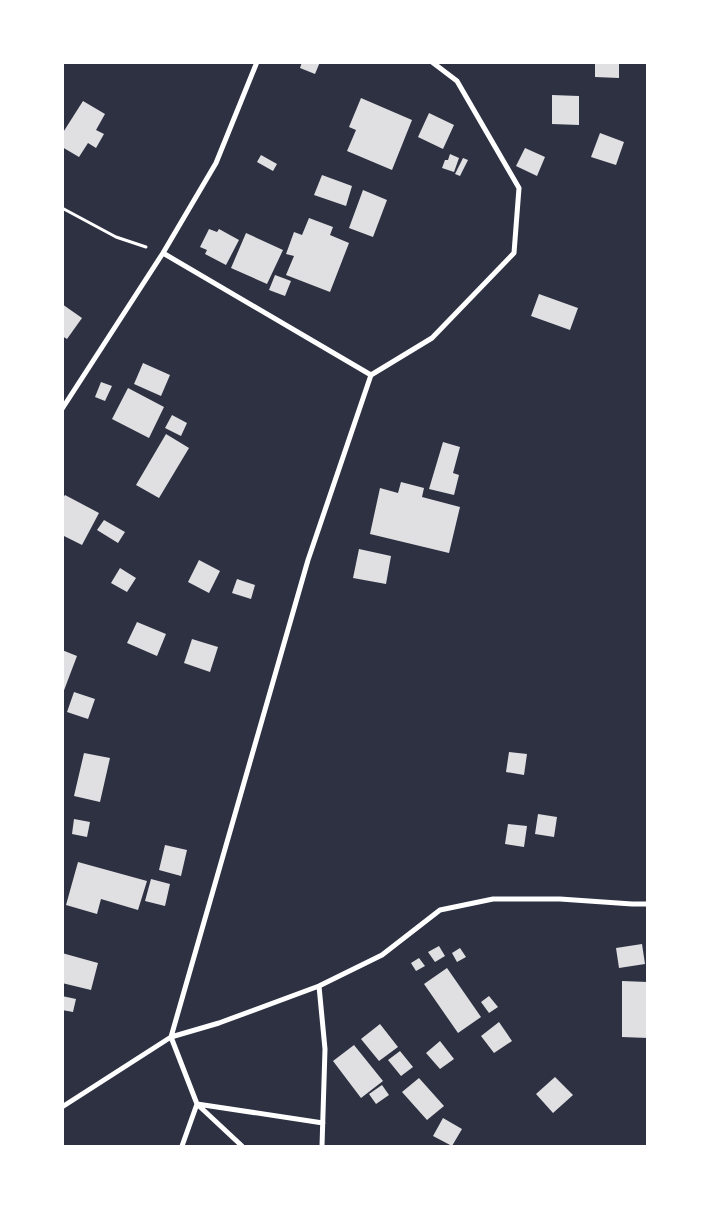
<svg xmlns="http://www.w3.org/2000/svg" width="710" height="1209" font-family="'IBM Plex Sans',sans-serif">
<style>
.building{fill:#e0e0e3}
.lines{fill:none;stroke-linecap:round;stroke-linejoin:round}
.path{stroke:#fff;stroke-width:3}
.minor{stroke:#fff;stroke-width:5}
</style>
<rect width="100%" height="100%" fill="#2d3142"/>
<!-- building -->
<path class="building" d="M302,62h18l-5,12 -15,-6z
M595,62h24v16l-24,-1z
M552,95l27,1v29l-27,-1z
M361,98l51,22 -20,50 -45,-19 9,-21 -7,-3z
M83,101l22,13 -9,16 8,4 -8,14 -8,-5 -9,14 -17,-10v-13z
M429,113l25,12 -11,24 -25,-12z
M600,133l24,9 -8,23 -25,-8z
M525,148l20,9 -8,19 -21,-10z
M450,154l9,4 -5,14 -12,-4 3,-8h3z
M261,155l16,9 -4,7 -16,-9z
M463,158l5,2 -8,16 -5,-2z
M322,175l30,11 -6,20 -32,-11z
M363,190l24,10 -14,37 -24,-9z
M309,218l24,9 -3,8 19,8 -19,49 -44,-17 8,-19 -8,-2 8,-22 8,3z
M209,229l8,3 2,-3 20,11 -13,25 -21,-11 2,-4 -7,-3z
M246,233l37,17 -16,34 -36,-16z
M275,275l16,6 -6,15 -16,-6z
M539,294l39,14 -8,22 -39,-14z
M62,304l20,14 -15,21 -5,-3z
M143,363l27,12 -9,21 -27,-12z
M101,382l11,4 -7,15 -10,-4z
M128,388l36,19 -15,31 -37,-19z
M172,415l15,8 -6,13 -16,-8z
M166,434l23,14 -30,50 -23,-13z
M443,442l17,5 -7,26 6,2 -5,20 -25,-6z
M401,482l23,6 -2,9 38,10 -11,46 -79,-19 10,-46 18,5z
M65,495l34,18 -17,32 -20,-10v-36z
M104,520l21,12 -7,11 -21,-13z
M359,549l32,7 -5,28 -33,-6z
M199,560l21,11 -11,22 -21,-11z
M120,568l16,10 -9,14 -16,-9z
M237,579l18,6 -4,14 -19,-6z
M137,622l29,12 -9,22 -30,-13z
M192,639l26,8 -8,25 -26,-9z
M62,650l15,6 -14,37h-1z
M74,692l21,7 -7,20 -21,-7z
M509,752l18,2 -3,21 -18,-3z
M84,753l26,5 -10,44 -26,-6z
M538,814l19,3 -3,20 -19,-3z
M74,819l16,3 -3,15 -15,-3z
M508,824l19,2 -3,21 -19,-3z
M165,845l22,5 -6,26 -22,-6z
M78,862l69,19 -9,29 -37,-11 -4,15 -31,-9z
M151,879l19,5 -5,22 -20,-5z
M642,944l3,20 -26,4 -3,-20z
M439,946l6,10 -10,6 -7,-10z
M460,948l6,9 -9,5 -5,-9z
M62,953l36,10 -7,27 -29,-7z
M419,958l6,8 -9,5 -5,-8z
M447,968l34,49 -23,16 -34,-49z
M622,981l26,1v56l-26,-1z
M62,996l14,3 -3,13 -11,-2z
M489,996l9,11 -9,6 -8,-11z
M499,1022l13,19 -18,12 -13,-17z
M380,1024l18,23 -19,14 -18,-22z
M440,1041l14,18 -14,10 -14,-16z
M354,1045l29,36 -22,17 -28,-37z
M400,1051l13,16 -12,9 -13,-16z
M555,1077l18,18 -20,18 -17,-19z
M419,1078l25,28 -17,14 -25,-28z
M382,1085l7,10 -13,9 -7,-10z
M443,1118l19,11 -10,17 -19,-10z"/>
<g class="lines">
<!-- path -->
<path class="path" d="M62,208l54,29 30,10"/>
<!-- minor -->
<path class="minor" d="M371,375l61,-37 82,-85 5,-65 -62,-107 -25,-19
M62,409l101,-156 53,-90 41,-101
M319,986l6,63 -3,97
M62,1107l109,-70 137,-477 63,-185 -208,-122
M182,1146l15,-42 126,19
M242,1146l-45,-42 -26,-67 48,-14 100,-37 63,-31 58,-45 53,-11h67l72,5h16"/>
</g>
<!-- border -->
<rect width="710" height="1209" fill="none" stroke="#ffffff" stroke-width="128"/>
</svg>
